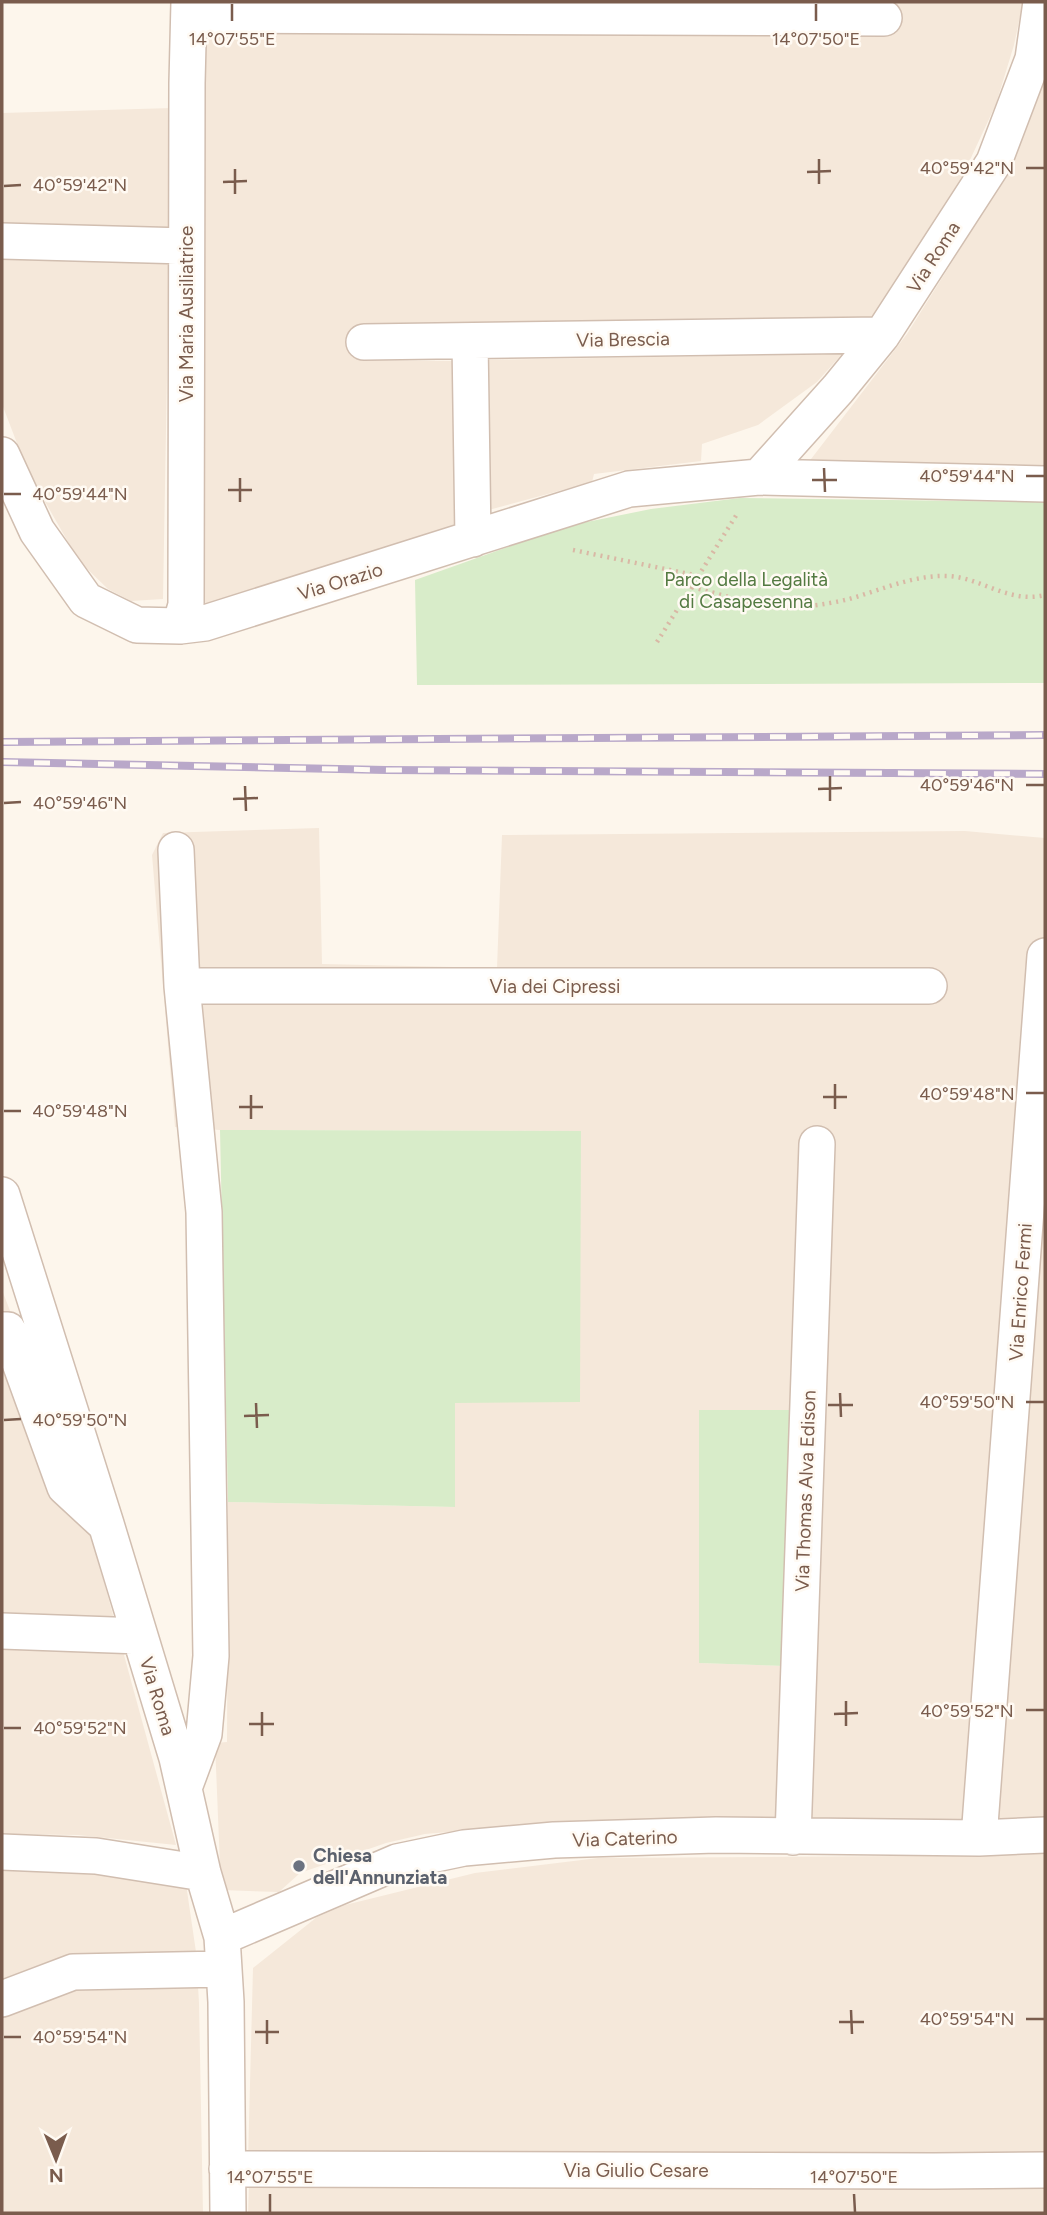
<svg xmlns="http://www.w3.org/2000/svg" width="1047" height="2215" font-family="Figtree,sans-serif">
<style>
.residential{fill:#f5e8da;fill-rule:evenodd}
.green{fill:#d8ecc9}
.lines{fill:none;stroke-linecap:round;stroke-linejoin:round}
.street-casing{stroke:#d1beb0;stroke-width:38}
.path{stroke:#d9b8a5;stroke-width:4.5;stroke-dasharray:2 5;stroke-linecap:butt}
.street{stroke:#fff;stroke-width:35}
.rail-casing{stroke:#b9a8c9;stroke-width:8}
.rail{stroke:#fffaf3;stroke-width:5;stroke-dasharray:16;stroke-linecap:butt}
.ticks{fill:none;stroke:#7a5c4d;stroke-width:2.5}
.worship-dot{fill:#6b7280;stroke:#fffaf3;stroke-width:2.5}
.labels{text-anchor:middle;stroke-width:5;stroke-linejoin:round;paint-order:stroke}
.street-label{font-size:19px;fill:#7a5c4d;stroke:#fffaf3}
.park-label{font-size:19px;fill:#537a41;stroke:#fffaf3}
.worship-label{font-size:19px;font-weight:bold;fill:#5b616d;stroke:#fffaf3;text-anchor:start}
.ticks-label{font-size:18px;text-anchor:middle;fill:#7a5c4d;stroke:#fffaf3;stroke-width:5;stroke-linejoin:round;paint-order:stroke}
</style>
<rect width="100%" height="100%" fill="#fdf6ec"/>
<!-- residential -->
<path class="residential" d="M205,2h818l-9,43 -18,59 -40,86 -84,132 -516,10 1,28 95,1 4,169 -256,85z
M1045,53v416l-237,-6 99,-129 100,-160z
M172,108l2,121 -172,-2v-114z
M2,256l167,5 -6,338 -32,2 -23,-12 -29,-28 -51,-89 -26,-68z
M842,354l-25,28 -59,43 -56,19 -1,17 -107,13 -2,8 -107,29 -5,-151z
M319,828l3,136 175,4 5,-133 463,-4 80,7v987l-302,-5 -166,1 -152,13 -39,9 -86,30 -21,19 -58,-2 -6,-147 12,-1 1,-240 226,5 1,-104 126,-272 -361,-1 -45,-3 -23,-272 11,-22zM699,1410l85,256 -85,-3z
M2,1290l76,197 98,358 -98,-10 -76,-1z
M1045,1845v310l-797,6 5,-193 64,-51 28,-12 130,-32 123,-15 296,-2z
M2,1867l87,4 97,13 10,68 3,51 4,210h-201z
M1045,2178v35h-797l1,-28z"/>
<!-- green -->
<path class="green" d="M740,498l305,4v181l-628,2 -2,-105 152,-54 84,-17z
M220,1130l361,1 -1,271 -125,1v104l-227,-5z
M699,1410h93l-7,256 -86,-3z"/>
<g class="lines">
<!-- street casing -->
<g class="street-casing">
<path id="street" d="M189,15l695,3
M2,241l184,5
M470,341l3,198
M364,342l518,-7
M2,455l35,76 49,69 51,25 43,1 25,-3 424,-134 130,-12 286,7
M759,477l79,-88 44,-54 112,-173 39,-103 8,-57
M180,626l6,-21 1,-522 2,-81
M176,850l6,136 22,226 7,444 -7,78 -20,54
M182,986h747
M2,1195l104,329 71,234 26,115 19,64 4,65 2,211
M2,1330h6l57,157 40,37
M2,1631l138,5
M793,1837l24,-693
M979,1838l66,-882
M2,1852l94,4 107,17
M222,1937l175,-75 67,-14 90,-8 162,-5 263,3 66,-3
M2,1999l71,-27 151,-3
M227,2169l707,2 111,-1"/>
</g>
<!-- path -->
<path class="path" d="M573,550l126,26
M692,587c24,6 48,14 72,19 24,4 61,-1 85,-7 32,-9 64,-24 98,-23 34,1 61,28 98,19
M657,642l80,-128"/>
<!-- street -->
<use href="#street" class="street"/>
<!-- rail casing -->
<g class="rail-casing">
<path id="rail" d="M2,742l1043,-7
M2,762l384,8 659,4"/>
</g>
<!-- rail -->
<use href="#rail" class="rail"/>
</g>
<!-- ticks -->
<path class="ticks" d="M232,4v17M816,4v17M819,159v25M1026,168h18M235,169v25M807,172l24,-1M223,182l24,-1M4,186l17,-1M824,468l1,24M1026,476h18M240,478v24M812,480h25M228,490h24M4,494h17M830,776v25M1026,785h18M245,786l1,25M818,789l24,-1M233,799l25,-1M4,803l17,-1M835,1084v25M1026,1093h18M251,1095v24M823,1097h24M239,1107h24M4,1111h17M840,1393l1,24M1026,1402h18M256,1403l1,25M828,1405h25M244,1416l25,-1M4,1420l17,-1M846,1701v25M1026,1710h18M262,1712v24M834,1714l24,-1M249,1724h25M4,1728h17M851,2010l1,24M1026,2019h18M267,2020v24M839,2022h25M255,2032h24M4,2037h17M270,2194v18M854,2194l1,18"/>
<!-- markers -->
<circle class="worship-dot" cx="299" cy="1866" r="7"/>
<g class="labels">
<!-- street labels -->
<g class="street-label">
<text transform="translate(933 257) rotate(-57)" y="7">Via Roma</text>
<text transform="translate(186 314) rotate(-90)" y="7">Via Maria Ausiliatrice</text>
<text transform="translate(623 339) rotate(-1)" y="7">Via Brescia</text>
<text transform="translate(340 581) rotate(-17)" y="7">Via Orazio</text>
<text x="555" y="993">Via dei Cipressi</text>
<text transform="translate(1020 1292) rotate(-86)" y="7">Via Enrico Fermi</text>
<text transform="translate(805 1491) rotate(-88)" y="7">Via Thomas Alva Edison</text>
<text transform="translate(158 1696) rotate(73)" y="7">Via Roma</text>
<text transform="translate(625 1838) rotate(-2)" y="7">Via Caterino</text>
<text x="636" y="2177">Via Giulio Cesare</text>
</g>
<!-- park labels -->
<g class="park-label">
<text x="746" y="586">Parco della Legalità<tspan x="746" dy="22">di Casapesenna</tspan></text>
</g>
<!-- worship labels -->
<g class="worship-label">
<text x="313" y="1862">Chiesa<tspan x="313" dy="22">dell'Annunziata</tspan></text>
</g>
</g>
<g class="ticks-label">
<text x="232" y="45">14°07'55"E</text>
<text x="816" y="45">14°07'50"E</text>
<text x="967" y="174">40°59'42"N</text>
<text x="80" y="191">40°59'42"N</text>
<text x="967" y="482">40°59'44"N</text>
<text x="80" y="500">40°59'44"N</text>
<text x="967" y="791">40°59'46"N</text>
<text x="80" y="809">40°59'46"N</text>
<text x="967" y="1100">40°59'48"N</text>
<text x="80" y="1117">40°59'48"N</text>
<text x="967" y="1408">40°59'50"N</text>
<text x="80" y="1426">40°59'50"N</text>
<text x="967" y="1717">40°59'52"N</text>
<text x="80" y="1734">40°59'52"N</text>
<text x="967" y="2025">40°59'54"N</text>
<text x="80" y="2043">40°59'54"N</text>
<text x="270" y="2183">14°07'55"E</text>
<text x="854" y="2183">14°07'50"E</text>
</g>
<!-- border -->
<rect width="1047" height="2215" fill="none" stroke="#7a5c4d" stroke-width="7"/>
<!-- north arrow -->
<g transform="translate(56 2159) rotate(179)" stroke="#fffaf3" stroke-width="5" paint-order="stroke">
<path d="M0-5L12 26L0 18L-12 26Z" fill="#7a5c4d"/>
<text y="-10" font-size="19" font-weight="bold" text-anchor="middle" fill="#7a5c4d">N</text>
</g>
</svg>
